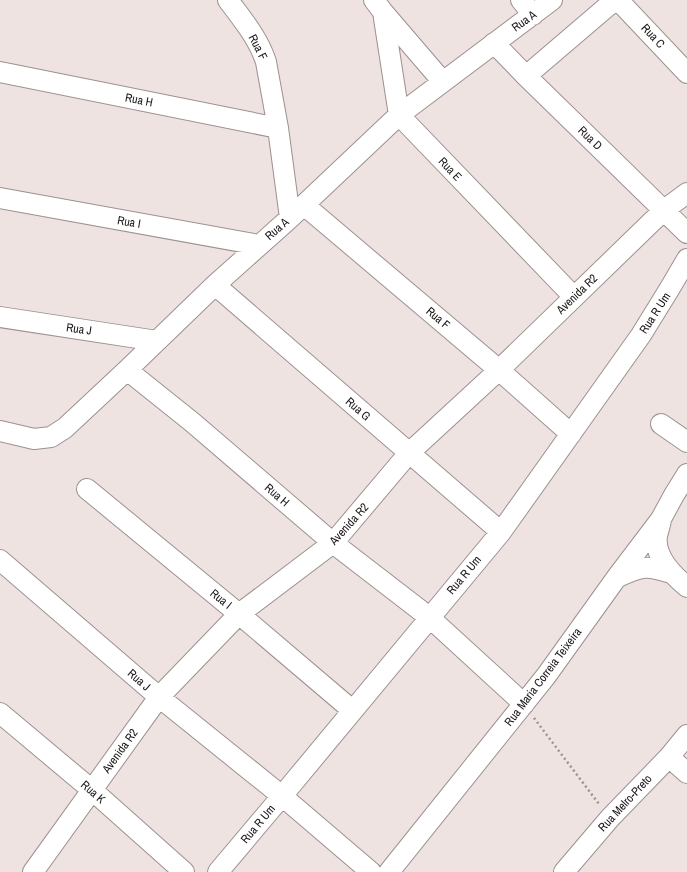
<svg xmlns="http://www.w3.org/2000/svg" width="687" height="872" font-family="'Archivo Narrow',sans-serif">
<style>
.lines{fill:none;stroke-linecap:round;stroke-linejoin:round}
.minor-casing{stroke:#9c9190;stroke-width:22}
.path{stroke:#9b9291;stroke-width:2.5;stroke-dasharray:2 3;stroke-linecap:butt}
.minor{stroke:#fff;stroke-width:20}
.labels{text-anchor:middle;stroke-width:3.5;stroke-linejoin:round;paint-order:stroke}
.street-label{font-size:12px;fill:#1c1717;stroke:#fff}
</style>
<rect width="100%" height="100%" fill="#efe3e1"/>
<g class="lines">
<!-- minor casing -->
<g class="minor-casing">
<path id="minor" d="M228,0c14,19 31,39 38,62l12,66 12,90
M374,0l9,12 60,70
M521,0l12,15
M618,0l69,73
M383,12l16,103 175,182
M494,43l32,33 161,157
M0,72l278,56
M526,76l89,-76
M0,198l259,47
M304,205l195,165 72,64
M215,285l286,247
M0,317l157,24
M127,370l65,52 141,121 96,74 95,87
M661,424l26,18
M0,431l34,8 17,-2 14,-9 62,-58 88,-85 75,-67 109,-103 153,-115
M87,489l152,125 113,96
M661,520c-1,6 -3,11 -4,16 -3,21 16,39 30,51
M0,560l159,137 123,99 89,76
M618,577c24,-11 28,-12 53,-4
M0,713l92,77 92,82
M669,757l18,16
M33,872l126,-175 80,-83 94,-71 76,-90 90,-83 165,-160 23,-17
M218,872l64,-76 219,-264 140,-197 29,-47 17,-29
M389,872l157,-196 71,-99 44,-58 13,-24 13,-21
M564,872l46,-54 59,-61 18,-22"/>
</g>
<!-- path -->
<path class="path" d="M534,718l65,86"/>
<!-- minor -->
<use href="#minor" class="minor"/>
</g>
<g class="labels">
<!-- street labels -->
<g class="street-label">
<text transform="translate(524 21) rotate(-36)" y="4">Rua A</text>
<text transform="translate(653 36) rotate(47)" y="4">Rua C</text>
<text transform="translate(258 47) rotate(63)" y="4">Rua F</text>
<text transform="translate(139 100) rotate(11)" y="4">Rua H</text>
<text transform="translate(590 138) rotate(44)" y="4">Rua D</text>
<text transform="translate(450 169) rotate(46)" y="4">Rua E</text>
<text transform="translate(129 222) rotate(10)" y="4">Rua I</text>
<text transform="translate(277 229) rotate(-41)" y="4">Rua A</text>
<text transform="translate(577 294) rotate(-44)" y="4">Avenida R2</text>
<text transform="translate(655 313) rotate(-57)" y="4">Rua R Um</text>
<text transform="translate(438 318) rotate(40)" y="4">Rua F</text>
<text transform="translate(79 329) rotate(8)" y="4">Rua J</text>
<text transform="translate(358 409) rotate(41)" y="4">Rua G</text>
<text transform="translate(277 495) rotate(41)" y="4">Rua H</text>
<text transform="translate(349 524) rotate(-48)" y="4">Avenida R2</text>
<text transform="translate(464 575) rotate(-50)" y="4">Rua R Um</text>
<text transform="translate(221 599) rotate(39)" y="4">Rua I</text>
<text transform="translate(543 677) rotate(-53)" y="4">Rua Maria Correia Teixeira</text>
<text transform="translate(139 680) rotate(41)" y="4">Rua J</text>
<text transform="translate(120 751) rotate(-54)" y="4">Avenida R2</text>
<text transform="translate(93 792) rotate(41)" y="4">Rua K</text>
<text transform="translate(625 803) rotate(-47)" y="4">Rua Melro-Preto</text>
<text transform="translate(258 824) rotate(-50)" y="4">Rua R Um</text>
</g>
</g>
</svg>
